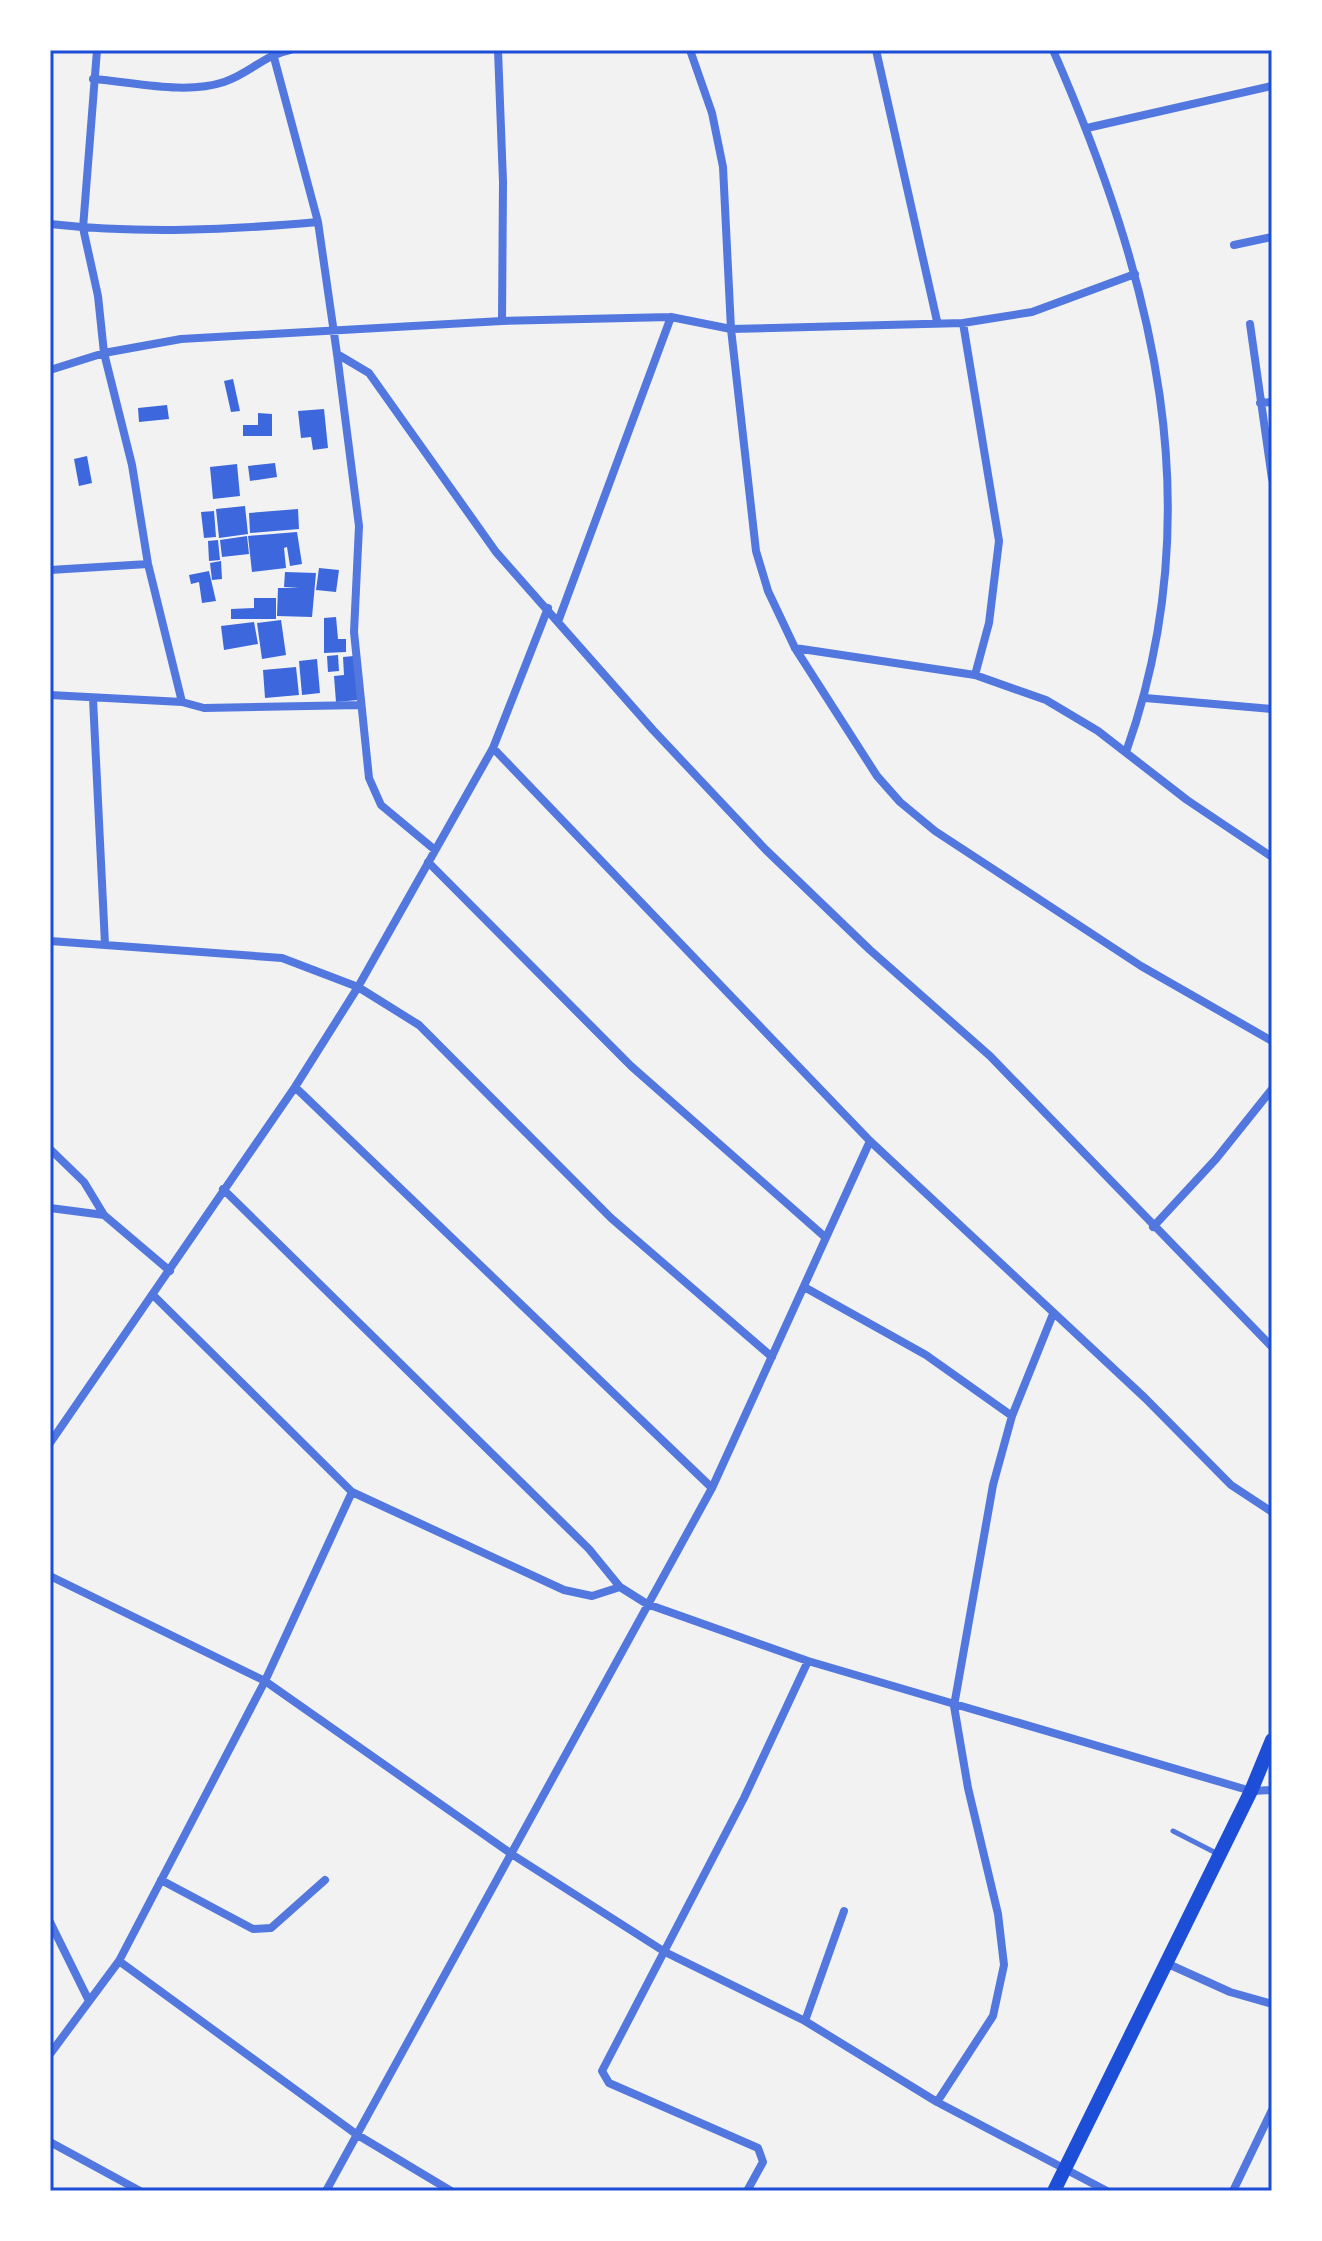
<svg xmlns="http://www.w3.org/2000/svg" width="1322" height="2241" font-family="Signika,sans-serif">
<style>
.building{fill:#3d67dc}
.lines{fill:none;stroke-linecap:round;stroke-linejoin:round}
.service{stroke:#5277de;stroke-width:5}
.minor{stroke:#5277de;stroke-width:8}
.secondary{stroke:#1d4ed8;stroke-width:14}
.neatline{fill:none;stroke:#1d4ed8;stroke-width:3}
</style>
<rect width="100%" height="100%" fill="#f2f2f2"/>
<!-- building -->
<path class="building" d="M233,379l7,32 -9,1 -7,-31z
M167,405l2,14 -30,3 -1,-14z
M324,409l4,39 -15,2 -2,-13 -10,1 -3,-27z
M258,413l14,1v22h-29v-11h15z
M87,456l5,27 -13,3 -5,-27z
M275,463l2,14 -27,4 -2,-15z
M237,464l3,32 -27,3 -3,-32z
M245,506l3,28 -29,4 -3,-29z
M298,509l1,20 -49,4 -1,-20z
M214,511l2,26 -12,1 -3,-26z
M297,532l5,32 -12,2 -3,-19 -3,1 2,20 -34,4 -4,-36z
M247,536l2,18 -27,3 -2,-17z
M218,540l2,20 -11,1 -1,-20z
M221,561l1,18 -10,1 -2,-17z
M319,568l20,2 -3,22 -20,-2z
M209,571l7,30 -14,2 -3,-21 -8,2 -2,-9z
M285,572l31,1 -4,44 -35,-1 1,-28h21l-15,-1z
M254,598h22v21h-45v-10l23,-1z
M336,617l2,22h8v13l-22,1v-35z
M281,620l5,35 -24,4 -5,-36z
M254,622l4,22 -34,6 -3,-24z
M338,655l1,16 -11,1 -1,-16z
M354,656l4,44 -22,2 -2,-26 10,-1 -1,-18z
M317,659l3,34 -18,2 -3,-34z
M296,667l3,28 -34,3 -2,-28z"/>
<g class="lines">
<!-- service -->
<path class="service" d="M1173,1831l45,23"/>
<!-- minor -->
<path class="minor" d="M97,50l-14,178 15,68 6,57 28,112 16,99 34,138
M272,50l46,172 19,132 22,172 -5,106 15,146 12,27 54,45
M498,50l5,132 -1,139
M690,50l22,63 11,54 8,162 25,222 12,40 27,57 82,128 23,26 35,29 206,135 131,75
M876,50l61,271
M1053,50c100,229 160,458 73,702
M93,79c41,3 92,16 131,3 25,-8 40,-27 66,-32
M1087,128l185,-42
M50,224c91,10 178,6 268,-2
M1234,245l38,-8
M963,323l36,218 -10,82 -14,52
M1250,324l22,155
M337,354l32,19 127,179 157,178 113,120 104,100 120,106 282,291
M50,370l54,-17 77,-14 321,-18 169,-4 60,12 232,-6 69,-11 103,-38
M1260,403l12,-1
M50,570l98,-6
M559,619l112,-302
M795,648l180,27 71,25 52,31 89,69 85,57
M50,695l132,7 22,6 157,-3
M1145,698l127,11
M93,699l12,245
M493,748l377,393 275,257 86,87 41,27
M428,862l203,204 194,171
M50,941l232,17 76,29 61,38 192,193 161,139
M295,1087l417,401
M50,1149l34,33 20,33
M223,1189l366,360 31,38
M50,1208l54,7 66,56
M1153,1227l63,-68 56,-70
M806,1288l120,67 86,61
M153,1295l199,197 212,98 28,6 28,-9 27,17 161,57 443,130 21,-1
M50,1443l245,-356 63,-100 135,-239 55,-140
M50,1576l215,105 248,174 152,97 140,69 132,81 170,89
M161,1880l92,49 18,-1 54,-48
M50,1922l39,79
M119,1961l237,173 95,57
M1166,1963l64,29 42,12
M805,2021l39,-110
M50,2054l69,-93 146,-280 87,-189
M937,2102l56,-86 11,-51 -6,-51 -30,-126 -14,-82 39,-221 19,-69 41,-102
M50,2142l90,49
M326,2191l386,-703 158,-347
M747,2191l16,-29 -5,-14 -149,-65 -7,-12 142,-273 64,-137
M1233,2191l39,-81"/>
<!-- secondary -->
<path class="secondary" d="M1054,2191l197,-400 21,-51"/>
</g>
<!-- border -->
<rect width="1322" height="2241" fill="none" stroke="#ffffff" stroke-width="104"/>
<rect x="52" y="52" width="1218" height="2137" class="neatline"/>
</svg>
